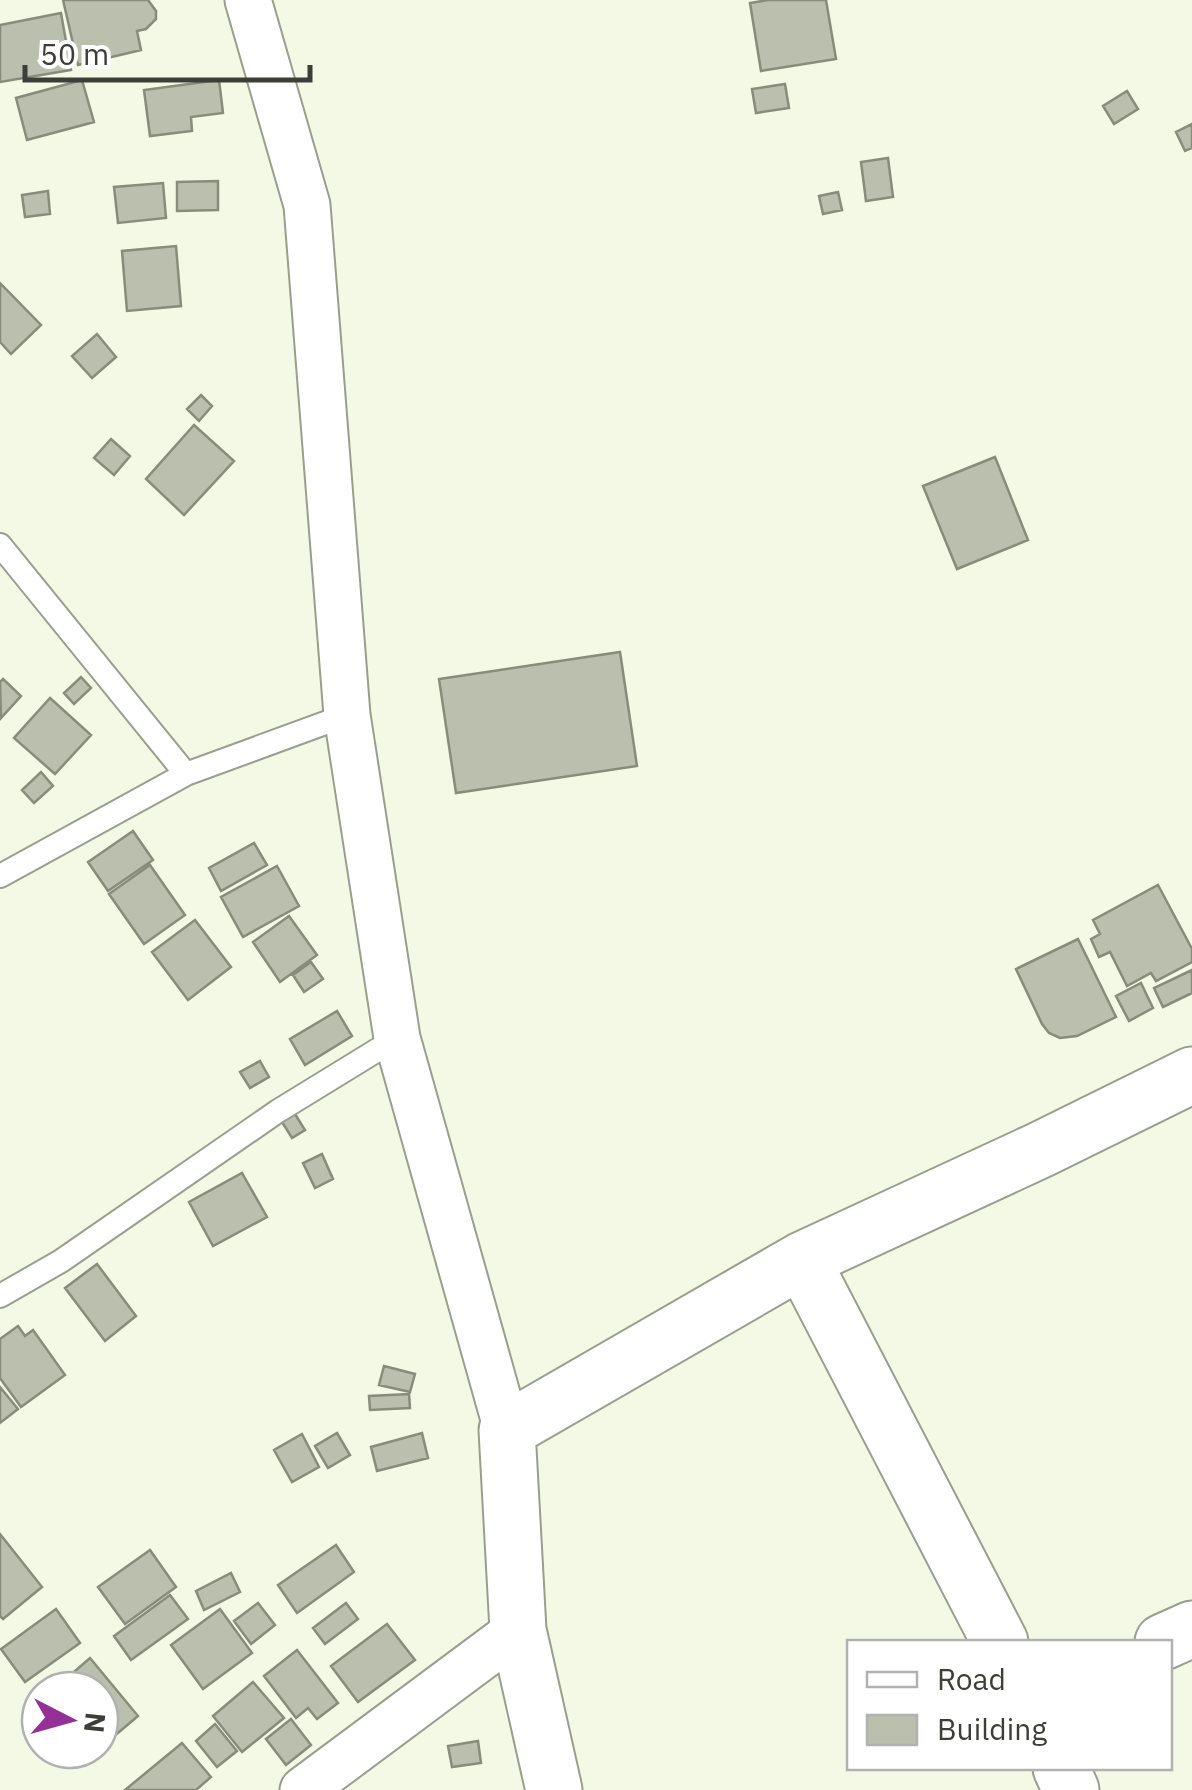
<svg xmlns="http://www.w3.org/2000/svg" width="1192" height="1790" font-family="'IBM Plex Sans',sans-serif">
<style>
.building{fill:#bbbfad;stroke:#888c7b;stroke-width:2.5}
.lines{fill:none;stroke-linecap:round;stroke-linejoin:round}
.lane-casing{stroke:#9a9e8d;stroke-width:26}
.street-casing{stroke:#9a9e8d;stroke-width:49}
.secondary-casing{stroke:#9a9e8d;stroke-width:59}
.lane{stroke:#fff;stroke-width:22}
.street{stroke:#fff;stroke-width:45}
.secondary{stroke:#fff;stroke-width:55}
</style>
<rect width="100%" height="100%" fill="#f4f9e6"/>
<!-- building -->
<path class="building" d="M63,0h85l8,11v8l-10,10 -9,2 4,19 -63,15z
M768,0h58l10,59 -75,12 -11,-68z
M61,13l10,57 -71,12v-57z
M82,80l12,42 -67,18 -11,-42z
M219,80l4,33 -32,4 1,14 -42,5 -6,-46z
M785,84l4,24 -33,5 -4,-24z
M1127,91l11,18 -24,15 -11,-18z
M1192,124v24l-7,3 -9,-19z
M888,158l5,39 -27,4 -5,-39z
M218,181v29l-41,1v-29z
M163,183l3,35 -48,5 -4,-36z
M48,191l2,23 -25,3 -3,-22z
M838,192l4,18 -19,4 -4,-18z
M176,246l5,60 -54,5 -5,-60z
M0,283l41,42 -30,29 -11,-12z
M97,334l19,23 -24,21 -20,-22z
M201,395l11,11 -13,15 -12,-12z
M194,425l40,36 -50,54 -38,-36z
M111,439l19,17 -16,19 -20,-17z
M995,457l33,83 -71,29 -34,-83z
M620,652l17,114 -181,27 -17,-114z
M81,677l10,11 -17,16 -10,-11z
M3,679l18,17 -20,22 -1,-36z
M50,698l41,37 -36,39 -41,-36z
M41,772l12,14 -19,17 -12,-13z
M133,831l20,29 -45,31 -20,-29z
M254,843l13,22 -46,26 -12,-23z
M150,865l35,50 -41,29 -35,-50z
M277,866l22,40 -56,31 -22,-40z
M1158,885l34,64v13l-36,19 -5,-8 -24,13 -17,-34 -11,5 -8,-18 9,-5 -7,-14z
M289,916l28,39 -37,27 -27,-40z
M195,920l36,47 -43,33 -36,-48z
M1078,939l38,78 -39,19 -17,2 -11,-5 -7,-9 -26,-55z
M311,962l12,17 -19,13 -11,-17z
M1192,970v23l-29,14 -9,-19z
M1141,983l12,25 -24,13 -13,-25z
M337,1011l15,25 -47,29 -15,-26z
M260,1061l9,16 -19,11 -10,-16z
M295,1114l10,16 -13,8 -10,-16z
M322,1154l11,25 -18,9 -12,-25z
M242,1173l25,44 -54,29 -24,-44z
M97,1264l39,52 -31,25 -40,-53z
M18,1326l7,10 8,-6 32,45 -44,32 -21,-29v-39z
M384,1366l31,8 -5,18 -31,-7z
M0,1387l18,22 -18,14z
M409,1394l1,14 -40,2 -1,-14z
M337,1433l13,22 -22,13 -13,-22z
M422,1433l6,25 -51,13 -6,-24z
M302,1434l17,33 -27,15 -18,-32z
M0,1534l42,53 -39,32 -3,-3z
M336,1545l18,27 -57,41 -19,-28z
M150,1550l26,37 -51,37 -27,-37z
M231,1573l9,19 -36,18 -8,-19z
M170,1595l18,24 -57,41 -17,-24z
M258,1603l17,22 -24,19 -17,-23z
M346,1603l12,16 -33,25 -12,-16z
M56,1609l24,34 -55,39 -24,-33z
M220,1609l32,44 -49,36 -32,-44z
M387,1624l28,36 -57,42 -27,-36z
M297,1650l41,53 -21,16 -9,-11 -12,10 -32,-42z
M90,1658l48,58 -38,32v-58h-47z
M253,1682l31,36 -42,34 -29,-36z
M291,1719l20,26 -25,20 -20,-26z
M215,1724l22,27 -20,16 -21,-26z
M478,1741l3,22 -29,4 -4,-21z
M182,1743l29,34 -15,13h-71z"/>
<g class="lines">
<!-- lane casing -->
<g class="lane-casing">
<path id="lane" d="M0,545l186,229
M0,876l186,-102 161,-59
M0,1296l61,-35 217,-150 119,-73"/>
</g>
<!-- street casing -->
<g class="street-casing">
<path id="street" d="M248,0l59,205 40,510 50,323 110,392
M303,1790l215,-160"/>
</g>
<!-- secondary casing -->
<g class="secondary-casing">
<path id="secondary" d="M802,1260l198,382
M1163,1642l29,-13
M1061,1768l10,22
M554,1790l-36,-160 -11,-200 295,-170 238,-110 152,-75"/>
</g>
<!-- lane -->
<use href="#lane" class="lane"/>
<!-- street -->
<use href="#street" class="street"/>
<!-- secondary -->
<use href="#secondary" class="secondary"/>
</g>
<!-- legend -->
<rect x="847" y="1640" width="325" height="130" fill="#ffffff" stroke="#b1b2af" stroke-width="2.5"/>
<rect x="867" y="1672" width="50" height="15" fill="#ffffff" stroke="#b1b2af" stroke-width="2.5"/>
<text x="937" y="1690" font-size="30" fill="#3c3e37">Road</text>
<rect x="867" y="1715" width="50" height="30" fill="#bbbfad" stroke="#b1b2af" stroke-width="2.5"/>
<text x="937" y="1740" font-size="30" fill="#3c3e37">Building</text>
<!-- north arrow -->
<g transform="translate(70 1720) rotate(96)"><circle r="48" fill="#ffffff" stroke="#b1b2af" stroke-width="2.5"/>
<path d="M0-8L18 38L0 25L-18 38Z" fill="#953096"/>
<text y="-15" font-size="28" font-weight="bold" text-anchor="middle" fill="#3c3e37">N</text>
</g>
<!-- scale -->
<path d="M25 65v15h285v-15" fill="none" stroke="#3c3e37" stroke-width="5"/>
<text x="40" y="65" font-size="30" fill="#3c3e37" stroke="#ffffff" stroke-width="8" paint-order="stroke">50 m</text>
</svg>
